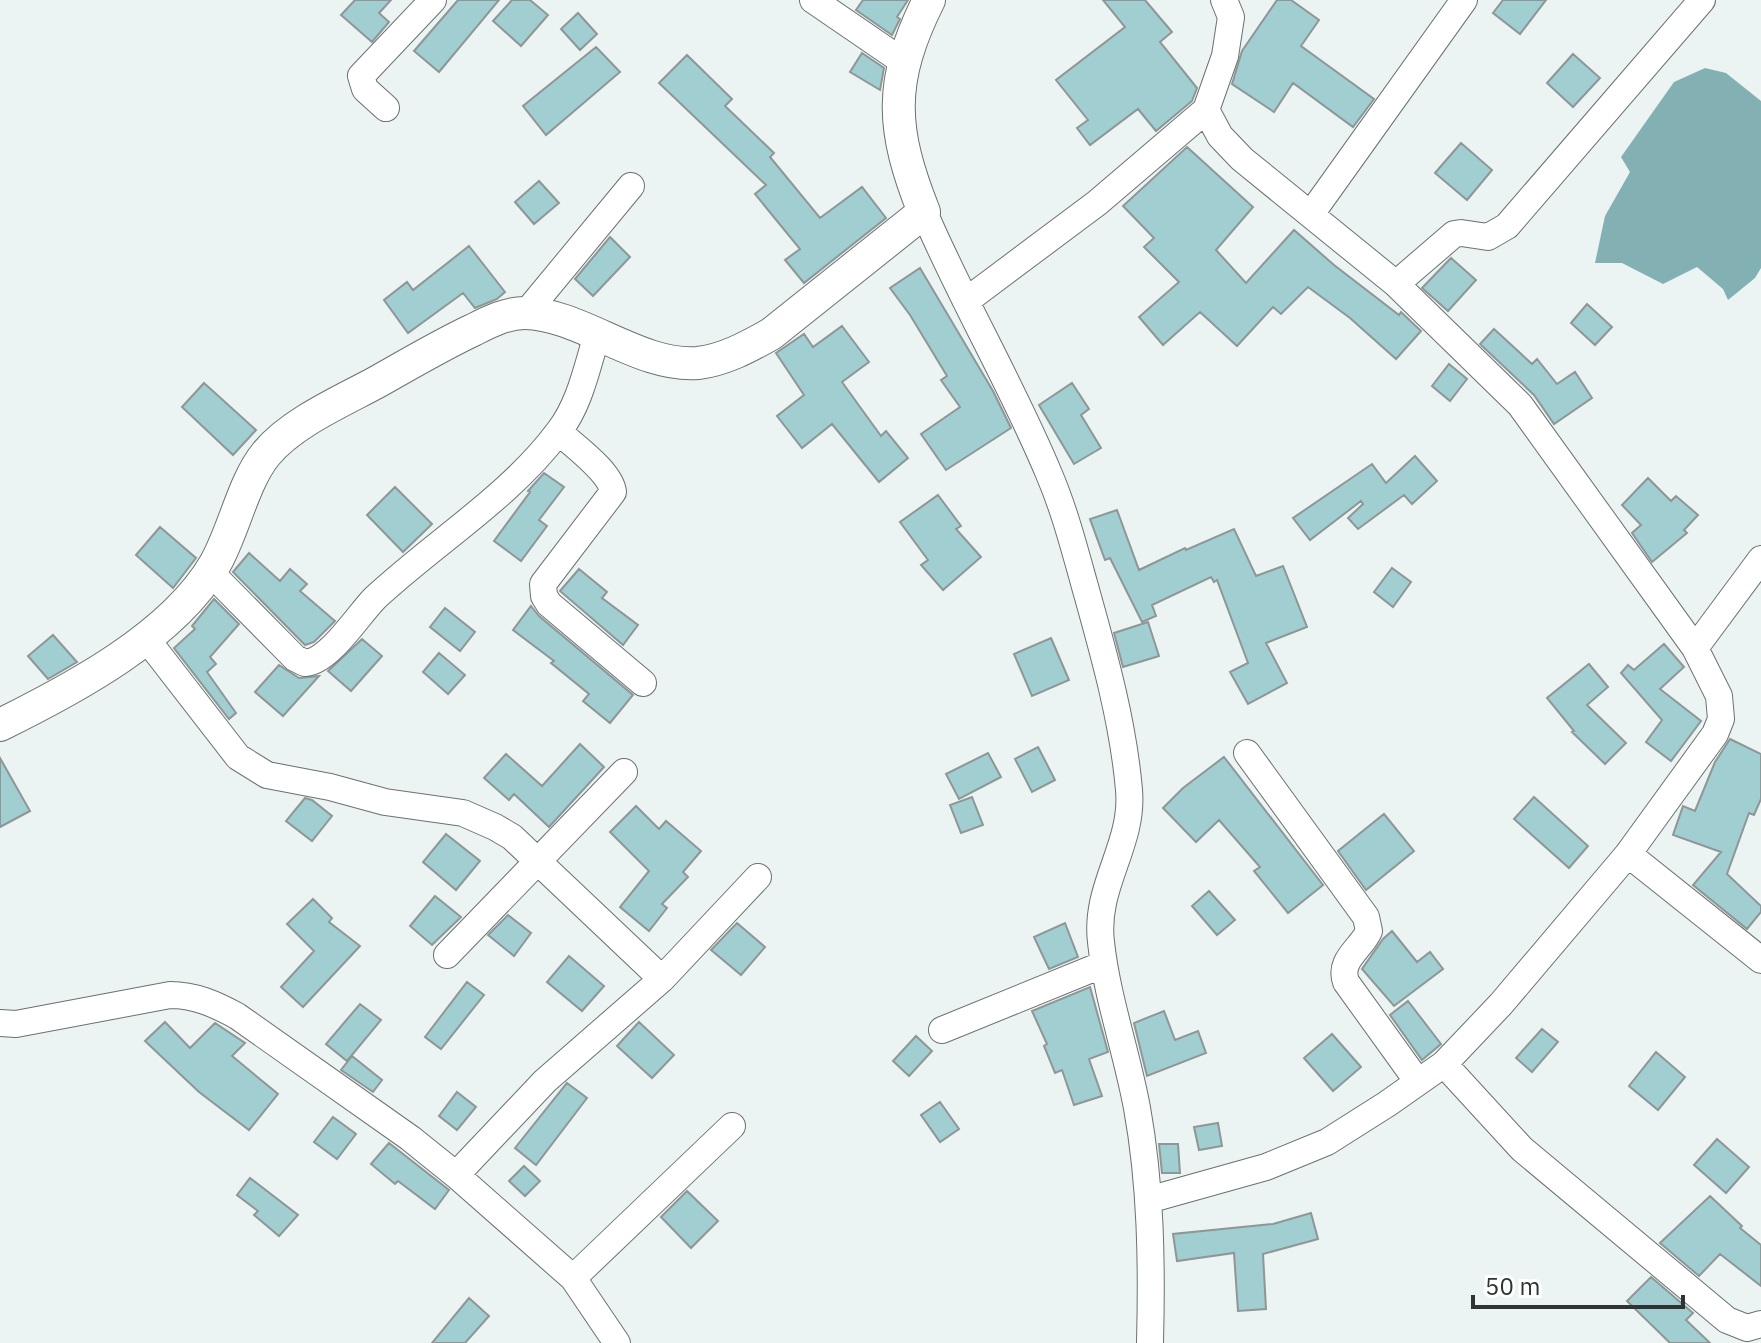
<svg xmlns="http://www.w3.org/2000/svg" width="1761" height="1343" font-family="'IBM Plex Sans',sans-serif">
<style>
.water{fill:#83b1b3}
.building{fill:#a0ced1;stroke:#8f9696;stroke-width:2}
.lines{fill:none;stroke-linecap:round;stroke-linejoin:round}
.minor-casing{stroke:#6b7172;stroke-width:28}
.tertiary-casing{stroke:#6b7172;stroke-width:34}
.minor{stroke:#fff;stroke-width:26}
.tertiary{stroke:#fff;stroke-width:32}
</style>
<rect width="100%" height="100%" fill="#ecf3f3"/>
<!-- water -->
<path class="water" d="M1705,68l21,5 35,28v167l-6,10 -27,22 -5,-11 -26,-22 -34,17 -41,-21h-27l10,-47 25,-44 -9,-15 53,-75z"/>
<!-- building -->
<path class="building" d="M355,0h36l-12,13 10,9 -17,20 -31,-27z
M458,0h41l-60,72 -25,-21z
M512,0h18l18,15 -27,31 -28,-25z
M863,0h45l-11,17 3,2 -8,16 -36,-25z
M1103,0h42l27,32 -12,10 37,46 -5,13 -36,30 -18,-22 -48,36 -13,-17 11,-8 -32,-40 69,-53z
M1277,0h14l28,20 -18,26 73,53 -21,28 -60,-44 -19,29 -42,-28 10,-33z
M1503,0h43l-26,34 -27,-21z
M578,13l19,21 -17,16 -19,-21z
M596,47l24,25 -74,63 -23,-29z
M862,53l22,15 -4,22 -30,-18z
M1573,54l27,24 -27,29 -26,-24z
M687,55l45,44 -7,7 49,47 -4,4 50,61 42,-31 24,31 -82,65 -19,-23 15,-11 -45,-55 11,-9 -107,-102z
M1461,143l31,27 -25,30 -32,-27z
M1187,147l66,60 -37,43 30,33 48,-53 40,35 65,50 2,-3 20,19 -25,28 -46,-41 -42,-31 -27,27 -8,-7 -36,39 -37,-34 -37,33 -24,-28 40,-35 -35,-35 10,-9 -31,-32z
M539,181l20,22 -25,21 -19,-22z
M610,237l20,20 -37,39 -18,-17z
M469,246l36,46 -8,7 -22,9 -12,-15 -55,40 -24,-33 23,-18 6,8z
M1451,258l25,22 -28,31 -26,-23z
M920,268l73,123 18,37 -65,42 -25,-36 39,-27 -19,-27 6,-4 -37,-61 -20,-27z
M1587,304l25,23 -17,18 -24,-22z
M842,326l27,36 -27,20 39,54 5,-5 22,27 -29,24 -47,-58 -30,24 -25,-32 27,-21 -28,-42 28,-19 9,13z
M1494,329l38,35 5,-5 20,25 18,-12 17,26 -38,26 -20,-29 -54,-51z
M1449,364l18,15 -17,22 -18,-15z
M204,383l52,47 -23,25 -51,-48z
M1072,383l17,26 -8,6 20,33 -27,16 -35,-59z
M1415,456l22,25 -25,23 -8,-9 -46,34 -10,-11 15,-14 -2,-3 -51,39 -17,-22 79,-54 14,19z
M544,473l20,14 -25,33 8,6 -26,35 -27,-20 36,-49 -2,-1z
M1648,478l23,23 5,-5 22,19 -14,15 3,3 -35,29 -20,-29 9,-8 -19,-20z
M395,487l37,37 -29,28 -36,-37z
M938,495l23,31 -5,3 25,28 -38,33 -22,-25 7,-5 -28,-38z
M1117,510l22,60 46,-22 1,2 48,-21 22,47 27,-10 24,61 -41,16 21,40 -39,21 -18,-32 18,-9 -31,-83 -3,2 -3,-5 -59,28 4,11 -14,6 -32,-64 -5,2 -15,-41z
M160,527l36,31 -23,30 -37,-33z
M249,553l31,28 10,-12 17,15 -7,7 35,30 -21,21 -9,3 -72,-73z
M1392,568l19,14 -18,25 -19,-15z
M579,569l28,23 -5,6 36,27 -15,20 -63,-54z
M214,599l25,25 -29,33 6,7 -9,8 29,41 -7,6 -55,-71 21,-19 -3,-3z
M531,606l8,10 94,79 -23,28 -27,-22 6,-7 -38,-31 3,-2 -41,-31z
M445,608l30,24 -15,19 -30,-24z
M1148,622l11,34 -36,11 -9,-34z
M53,635l24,27 -29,17 -20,-23z
M1051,638l18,42 -37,16 -18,-42z
M362,639l20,17 -31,35 -23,-20z
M1664,644l20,23 -24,22 41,32 -30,40 -25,-19 16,-22 -41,-47 7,-8 6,5z
M439,653l26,22 -17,19 -25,-22z
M1589,664l19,23 -21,18 39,38 -21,21 -33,-32 2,-1 -27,-33z
M279,665l20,13 20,-2 -36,40 -28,-24z
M1730,739l31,15v45l-7,16 -5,-2 -22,61 34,32v6l-14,17 -54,-44 28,-33 -48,-17 10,-29 12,5 20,-49z
M580,744l24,23 -55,60 -35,-33 -5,6 -25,-22 22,-24 36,32z
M1038,747l17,33 -23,12 -17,-33z
M988,753l13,24 -42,22 -13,-25z
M1224,757l99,128 -35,28 -34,-42 6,-4 -41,-47 -23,22 -33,-34 20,-20z
M0,758l30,53 -30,16z
M972,797l11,28 -22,8 -11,-28z
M1534,797l54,49 -19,22 -55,-49z
M305,798l7,2 20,16 -20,25 -26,-20z
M636,806l23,23 7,-8 35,30 -18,21 5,5 -26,27 5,4 -18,23 -29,-24 29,-36 -39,-39z
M1384,814l30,37 -48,39 -28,-39z
M446,834l34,27 -24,29 -33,-28z
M1209,891l26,29 -18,15 -25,-29z
M435,896l26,21 -29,28 -22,-19z
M313,899l19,19 -3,4 31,24 -57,61 -22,-20 33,-36 -27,-27z
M508,915l23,18 -17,23 -26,-21z
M737,923l28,24 -24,28 -30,-25z
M1065,923l13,34 -29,12 -15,-32z
M1392,931l25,31 13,-10 13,17 -49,37 -32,-37 21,-30z
M569,956l35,30 -22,25 -35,-29z
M467,982l17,13 -43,54 -16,-12z
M1090,987l18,65 -19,7 13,37 -28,9 -12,-35 -7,3 -11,-27 3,-2 -15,-33z
M1408,1001l33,43 -19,16 -32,-45z
M360,1004l21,16 -34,41 -21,-17z
M1164,1011l11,29 23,-9 8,22 -59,23 -13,-53z
M165,1022l25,26 25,-25 30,20 -13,13 46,38 -29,36 -50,-38 -54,-51z
M639,1022l35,33 -22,23 -35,-32z
M1542,1029l16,13 -26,30 -16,-14z
M1332,1034l29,33 -28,24 -29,-33z
M916,1036l16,15 -23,25 -16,-15z
M1656,1052l29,25 -27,33 -29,-24z
M352,1056l30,24 -9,12 -32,-22z
M567,1083l20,15 -51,67 -21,-17z
M457,1092l19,15 -19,23 -18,-14z
M940,1102l19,27 -19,13 -19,-27z
M333,1117l23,17 -19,25 -23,-17z
M1218,1123l4,23 -23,4 -5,-23z
M1717,1139l32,28 -23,26 -32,-28z
M389,1143l60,47 -14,19 -37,-28 -3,3 -24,-20z
M1159,1144h19l2,29h-18z
M524,1166l16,15 -15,15 -16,-15z
M250,1178l48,37 -19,21 -25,-21 4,-4 -21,-16z
M687,1191l31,30 -27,27 -30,-31z
M1710,1196l32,30 -2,2 21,17v41l-41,-32 -21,22 -39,-33z
M1311,1213l7,26 -55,15 3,55 -28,2 -4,-58 -57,8 -4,-27 100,-10z
M1651,1277l42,36 -7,7 24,23h-40l-43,-42z
M469,1298l20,18 -24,27h-33z"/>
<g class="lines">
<!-- minor casing -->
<g class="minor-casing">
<path id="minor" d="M813,0l92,63
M386,108l-21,-19 -4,-13 72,-76
M1206,110l19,-54 6,-39 -7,-17
M924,212c38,89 88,173 125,262 15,35 25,73 35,109 19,68 39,137 45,207 5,55 -35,96 -28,152 6,56 26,111 36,166 14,77 15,157 13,235
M1311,214l153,-214
M1396,284l58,-50 7,-1 27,4 19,-11 195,-226
M966,301l131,-98 109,-93 14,26 22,23 154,125 124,121 175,243 24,48 2,23 -6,15 -87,120 133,106
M526,313l105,-127
M559,432c15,14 52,40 54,60l-70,92 1,12 5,8 94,79
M210,572l85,86 10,5c24,-1 53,-48 70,-65 60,-56 135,-101 184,-167 21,-27 28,-64 38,-96
M145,637l93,120 29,18 63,12 55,15 78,11 32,14 17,10 150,142 -117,102 -89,94
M1695,648l66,-89
M1247,753l119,164 3,14c-8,18 -31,29 -23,51l72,100
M447,955l177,-183
M662,979l96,-102
M0,1023l16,1 154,-29c25,0 45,9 67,21l173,122 46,37 117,103 44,65
M942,1030l162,-66
M1444,1064l78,85 205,171 20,8 14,-4
M1148,1200l118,-33 61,-25 60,-38 57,-40 57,-60 127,-150
M573,1278l159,-152"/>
</g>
<!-- tertiary casing -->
<g class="tertiary-casing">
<path id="tertiary" d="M0,725c73,-36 173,-89 215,-161 19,-33 28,-82 51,-110 25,-31 76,-53 111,-72 32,-18 64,-37 96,-52 16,-8 33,-17 52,-17 56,1 115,55 173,50 26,-3 50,-16 73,-29l153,-122c-33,-83 -36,-130 5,-212"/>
</g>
<!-- minor -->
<use href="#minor" class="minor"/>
<!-- tertiary -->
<use href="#tertiary" class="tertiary"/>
</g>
<!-- scale -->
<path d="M1473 1295v12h210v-12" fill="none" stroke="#303333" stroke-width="4"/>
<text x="1485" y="1295" font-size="24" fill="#303333" stroke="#feffff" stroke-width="6" paint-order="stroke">50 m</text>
</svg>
